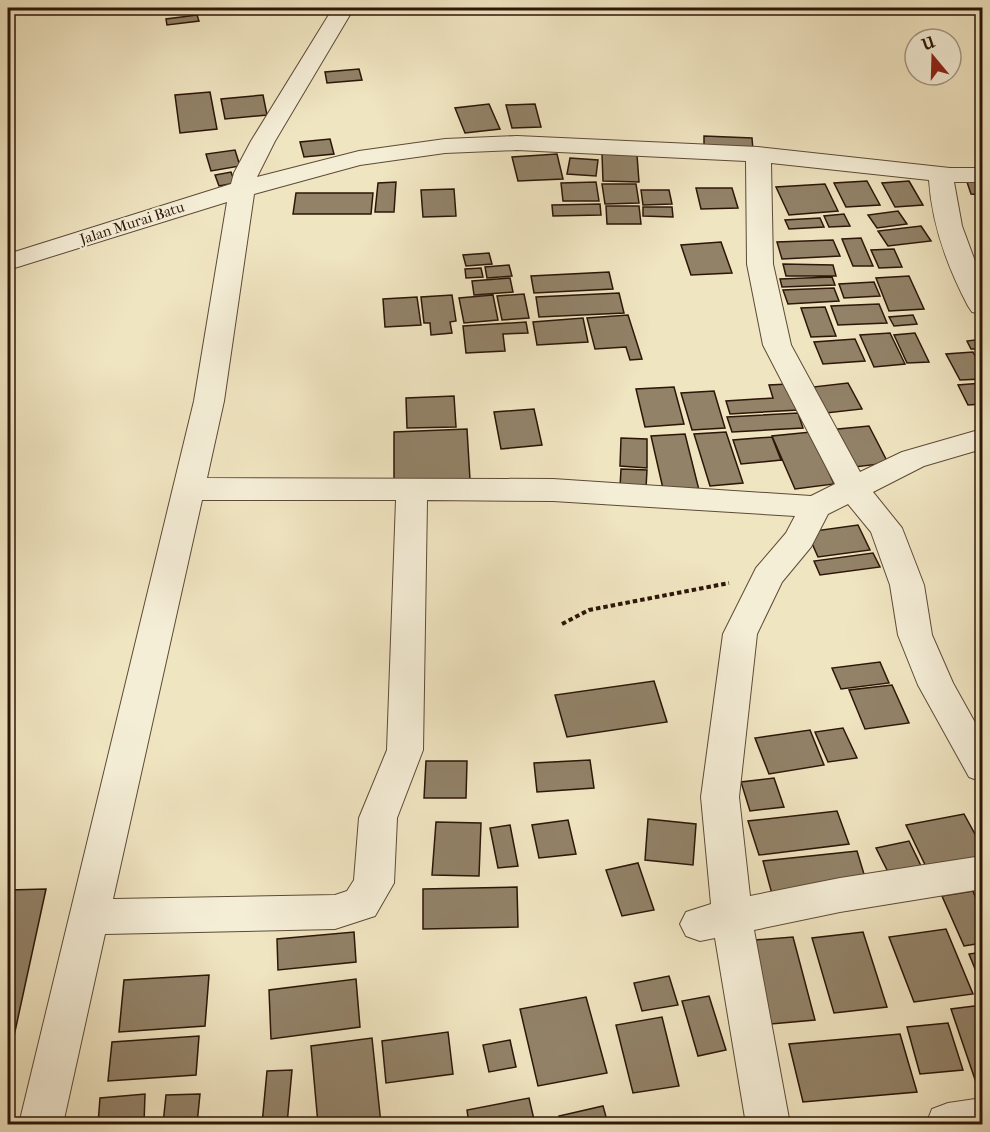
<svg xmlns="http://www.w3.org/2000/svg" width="990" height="1132" font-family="'IM FELL French Canon',serif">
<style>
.building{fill:#928268;stroke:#2c1608;stroke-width:1.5}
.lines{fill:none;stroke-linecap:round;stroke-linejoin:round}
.minor-casing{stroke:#5d4a36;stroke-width:2}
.path{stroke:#2c1608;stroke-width:4;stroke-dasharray:4.5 3;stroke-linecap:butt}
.minor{fill:#f5eed7;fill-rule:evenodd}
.labels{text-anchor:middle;stroke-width:4.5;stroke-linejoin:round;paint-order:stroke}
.far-street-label{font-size:15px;fill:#2c1608;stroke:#f5eed7}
</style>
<rect width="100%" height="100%" fill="#f0e5c1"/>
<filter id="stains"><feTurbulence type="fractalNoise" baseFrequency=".00333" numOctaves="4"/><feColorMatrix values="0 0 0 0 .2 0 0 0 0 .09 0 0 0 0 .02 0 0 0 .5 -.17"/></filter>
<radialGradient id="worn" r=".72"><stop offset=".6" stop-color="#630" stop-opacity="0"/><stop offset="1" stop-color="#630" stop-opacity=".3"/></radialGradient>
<!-- building -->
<path class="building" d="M213,8h47l1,1 -47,5z
M403,8h45l-4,6 -42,-5z
M197,15l2,6 -32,4 -1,-6z
M359,69l3,11 -35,3 -2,-11z
M210,92l7,37 -37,4 -5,-38z
M263,95l4,20 -42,4 -4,-20z
M489,104l11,25 -35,4 -10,-25z
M535,104l6,23 -29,1 -6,-23z
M704,136l48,2 1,12 -49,-2z
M330,139l4,15 -30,3 -4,-15z
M235,150l5,16 -29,5 -5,-17z
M557,154l6,25 -45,2 -6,-24z
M602,154l35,1 2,27 -36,-1z
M570,158l28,2 -2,16 -29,-2z
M231,172l4,11 -16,3 -4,-11z
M867,181l13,24 -34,2 -12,-24z
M909,181l14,24 -28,2 -13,-24z
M396,182l-2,30h-19l3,-29z
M596,182l3,19h-36l-2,-18z
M967,182h15v13l-11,-1z
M602,184h34l3,19 -34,1z
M825,184l13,27 -49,4 -13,-28z
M696,188h36l6,20 -37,1z
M454,189l2,27 -33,1 -2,-27z
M641,190h28l3,14 -29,1z
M296,193h77l-2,21h-78z
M600,204l1,11 -48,1 -1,-11z
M606,206h33l2,18h-34z
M643,207h29l1,10 -30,-1z
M898,211l9,13 -30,4 -9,-13z
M844,214l6,12 -21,1 -5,-11z
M820,218l4,9 -35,2 -4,-9z
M921,226l10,15 -43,5 -10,-15z
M861,238l12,28h-20l-11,-27z
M833,240l7,16 -58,3 -5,-17z
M721,242l11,31 -41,2 -10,-30z
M894,249l8,18 -23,1 -8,-18z
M489,253l3,11 -26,2 -3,-11z
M783,264l50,1 3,11h-50z
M509,265l3,11 -25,2 -2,-11z
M481,268l2,9 -17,1 -1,-9z
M609,272l4,17 -79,4 -3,-17z
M909,276l15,33 -35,2 -13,-33z
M832,277l3,8 -53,2 -2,-8z
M510,278l3,14 -39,3 -2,-14z
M874,282l6,14 -36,2 -5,-14z
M834,288l5,13 -51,3 -5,-14z
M619,293l5,20 -85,4 -3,-20z
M524,294l5,24 -27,2 -5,-24z
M452,295l4,26 -6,1 2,11 -21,2 -1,-12h-6l-3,-26z
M493,295l5,25 -34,3 -5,-25z
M417,297l4,28 -36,2 -2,-28z
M879,304l8,19 -49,2 -7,-19z
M825,307l11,29 -25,1 -10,-29z
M628,315l14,44 -12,1 -4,-13 -31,2 -8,-31z
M913,315l4,9 -23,2 -5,-9z
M583,318l5,24 -51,3 -4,-23z
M526,322l2,11 -25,1 2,17 -39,2 -3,-27z
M890,333l15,31 -31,3 -14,-32z
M915,333l14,29 -22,1 -13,-28z
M855,339l10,22 -42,3 -9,-22z
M982,339v10h-11l-4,-8z
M973,352l9,17v10l-22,1 -14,-26z
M848,383l14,26 -45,5 -13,-26z
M982,383v21l-14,1 -10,-20z
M788,384l10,26 -68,4 -4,-13 47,-3 -4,-13z
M674,387l10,37 -39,3 -9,-38z
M714,391l11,37 -33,2 -11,-37z
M454,396l2,31 -49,1 -1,-30z
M534,409l8,36 -41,4 -7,-37z
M798,413l5,15 -71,4 -5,-15z
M869,426l19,37 -42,5 -18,-38z
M467,429l3,51 -76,3v-51z
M726,432l17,51 -33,3 -16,-52z
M811,432l23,52 -39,5 -23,-53z
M685,434l14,56 -35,3 -13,-57z
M772,437l9,23 -40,4 -8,-24z
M621,438l26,1v29l-27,-2z
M621,469l26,1 -1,18 -26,-1z
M858,525l12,25 -52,7 -11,-25z
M873,553l7,14 -60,8 -6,-14z
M880,662l9,21 -48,6 -9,-21z
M654,681l13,41 -100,15 -12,-42z
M892,685l17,38 -44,6 -16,-39z
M843,728l14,30 -29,4 -13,-30z
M810,730l14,35 -55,9 -14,-36z
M590,760l4,28 -57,4 -3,-29z
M426,761h41l-1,37h-42z
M774,778l10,29 -34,4 -9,-29z
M837,811l12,33 -90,11 -11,-34z
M964,814l18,33v13l-54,11 -22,-46z
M648,819l48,5 -3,41 -48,-5z
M568,820l8,34 -37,4 -7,-33z
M436,822l45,1 -2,53 -47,-1z
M510,825l8,41 -20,2 -8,-40z
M909,841l14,29 -33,6 -14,-28z
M857,851l10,33 -95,10 -9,-33z
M638,863l16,47 -32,6 -16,-46z
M517,887l1,40 -95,2v-40z
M46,889l-37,170h-1v-169z
M973,891l9,23v29l-18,3 -22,-50z
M946,929l27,65 -59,8 -25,-65z
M354,932l2,30 -78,8 -1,-31z
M863,932l24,75 -53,6 -22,-75z
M793,937l22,83 -55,5 -19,-84z
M982,952v34l-13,-32z
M209,975l-4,51 -86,6 5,-52z
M669,976l9,29 -36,6 -8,-28z
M356,979l4,48 -89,12 -2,-49z
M709,996l17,54 -28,6 -16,-55z
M586,997l21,76 -69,13 -18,-77z
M982,1005v95l-31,-91z
M662,1017l17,69 -46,7 -17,-68z
M948,1023l15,47 -43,4 -13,-47z
M448,1032l5,42 -67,9 -4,-42z
M900,1034l17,58 -114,10 -14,-58z
M199,1036l-3,39 -88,6 4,-39z
M372,1038l9,86h-63l-7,-78z
M510,1040l6,27 -27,5 -6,-27z
M292,1070l-5,54h-25l5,-53z
M145,1094l-1,30h-46l2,-26z
M200,1094l-3,30h-34l3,-29z
M529,1098l6,26h-66l-2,-14z
M603,1106l5,18h-46l-3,-8z"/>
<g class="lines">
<!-- minor casing -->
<g class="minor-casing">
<path id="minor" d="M333,8h21l-79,133 -18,36 102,-26 86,-12 72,-3 241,11 192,21h32v14h-28l8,44 20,54v34l-10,-2 -4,-6c-21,-40 -36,-81 -39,-126l-158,-17 2,101 18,81 69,127 42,-20 80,-23v20l-58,17 -51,26 29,36 22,57 8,50 21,48 29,52v47l-13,-5 -51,-92 -20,-50 -8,-50 -19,-53 -23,-28 -20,10 -17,33 -29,35 -25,52 -18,163 11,99 90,-18 142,-22v33l-142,23 -86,18 36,194h-44l-31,-186 -15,3 -14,-5 -6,-12 6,-12 25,-8 -10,-107 22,-163 33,-66 30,-35 9,-17 -242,-15 -126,-1 -4,250 -26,68 -3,65 -19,33 -40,13 -230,5 -42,190h-44l175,-723 33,-199 -219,68v-16l223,-70 3,-11 17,-32zM517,150l229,11 1,103 16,81 72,139 -24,12 -258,-17 -346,-1 17,-77 30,-207 106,-29 85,-12zM202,500h194l-9,250 -28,68 -5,62 -7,11 -12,4 -222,4z
M982,1098v26h-56l6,-15 16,-6z"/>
</g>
<!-- path -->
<path class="path" d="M562,624l27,-14 140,-27"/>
<!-- minor -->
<use href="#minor" class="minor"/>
</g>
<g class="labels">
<!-- far-street labels -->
<g class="far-street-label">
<text transform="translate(132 223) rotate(-18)" y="5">Jalan Murai Batu</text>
</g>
</g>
<!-- margin -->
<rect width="990" height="1132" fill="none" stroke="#f0e5c1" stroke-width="30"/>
<rect x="9" y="9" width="972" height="1114" fill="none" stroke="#2c1608" stroke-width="3"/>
<rect x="15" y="15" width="960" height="1102" fill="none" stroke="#2c1608" stroke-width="1.5"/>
<!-- north arrow -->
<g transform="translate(933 57) rotate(341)"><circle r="28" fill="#f5eed7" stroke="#a59884" stroke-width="1.5"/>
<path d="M0-4.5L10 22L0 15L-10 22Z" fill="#8f2418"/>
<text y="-9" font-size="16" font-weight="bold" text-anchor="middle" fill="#2c1608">U</text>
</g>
<rect width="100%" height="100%" filter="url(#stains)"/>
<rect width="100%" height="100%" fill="url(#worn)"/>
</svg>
